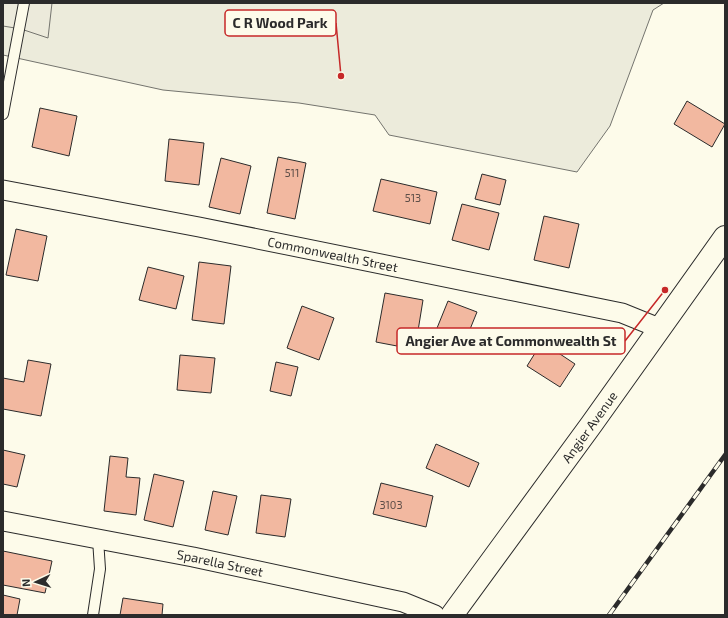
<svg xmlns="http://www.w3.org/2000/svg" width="728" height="618" font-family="'Exo 2',sans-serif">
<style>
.green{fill:#ecebdb;stroke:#74746e}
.parking{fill:#eceadb;stroke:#74746e}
.building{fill:#f2b8a0;stroke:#2b2b2b}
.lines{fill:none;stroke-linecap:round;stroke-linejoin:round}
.lane-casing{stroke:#2b2b2b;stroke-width:12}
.street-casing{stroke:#2b2b2b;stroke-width:21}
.secondary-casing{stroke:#2b2b2b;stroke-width:24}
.lane{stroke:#fdfbea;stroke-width:10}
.street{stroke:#fdfbea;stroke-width:19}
.secondary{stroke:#fdfbea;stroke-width:22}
.rail-casing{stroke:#2b2b2b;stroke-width:4.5}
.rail{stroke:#fdfbea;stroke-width:3;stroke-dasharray:9;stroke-linecap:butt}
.labels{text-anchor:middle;stroke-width:3;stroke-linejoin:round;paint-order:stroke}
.number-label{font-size:11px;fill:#5d4e48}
.street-label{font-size:13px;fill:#2b2b2b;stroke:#fdfbea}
.leader{fill:none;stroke:#c62828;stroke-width:1.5}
.callout-dot{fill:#c62828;stroke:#fdfbea;stroke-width:1.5}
.callout{fill:#fdfbea;stroke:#c62828;stroke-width:1.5}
.callout-label{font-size:14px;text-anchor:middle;font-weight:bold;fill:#2b2b2b}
</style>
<rect width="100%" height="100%" fill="#fdfbea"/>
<!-- green -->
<path class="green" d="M3,3h661l-11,7 -43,116 -33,46 -188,-37 -14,-20 -76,-12 -136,-13 -160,-35z"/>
<!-- parking -->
<path class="parking" d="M3,3h49l-4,35 -27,-9 -18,-3z"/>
<!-- building -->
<path class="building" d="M687,101l38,23 -13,23 -38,-23z
M40,108l37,8 -8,40 -37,-9z
M169,139l35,4 -5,42 -34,-4z
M278,157l28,6 -11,56 -28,-6z
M221,158l30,8 -11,48 -31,-7z
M482,174l24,6 -6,25 -25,-6z
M381,179l56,13 -7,32 -57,-13z
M462,204l37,9 -10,37 -37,-10z
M544,216l35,8 -10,44 -35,-8z
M16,229l31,7 -9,45 -32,-6z
M199,262l32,4 -7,58 -32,-4z
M148,267l36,9 -8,33 -37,-9z
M385,293l38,7 -6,37 -19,-3 -1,12 -21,-4z
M448,301l29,11 -13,32 -29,-11z
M302,306l32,12 -15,42 -32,-12z
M542,342l33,22 -15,23 -33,-21z
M180,355l35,3 -4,35 -34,-3z
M28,360l23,4 -10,52 -38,-7v-31l21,4z
M276,362l22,5 -7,29 -21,-5z
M436,444l43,19 -10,24 -43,-19z
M3,450l22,5 -8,32 -14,-3z
M110,456l18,2 -2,19 14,1 -4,37 -32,-4z
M154,474l30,7 -11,46 -29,-7z
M381,483l52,13 -7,31 -53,-13z
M213,491l24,5 -9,39 -23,-5z
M261,495l30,4 -6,38 -29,-4z
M3,551l49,10 -7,32 -42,-8z
M3,595l17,4 -3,16h-14z
M123,598l40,6 -1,11h-42z"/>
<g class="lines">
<!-- lane casing -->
<g class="lane-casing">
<path id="lane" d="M3,114l21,-111
M93,615l7,-46 -2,-30"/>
</g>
<!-- street casing -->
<g class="street-casing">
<g id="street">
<path id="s1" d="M3,190l196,37 423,86 37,15"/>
<path id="s2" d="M3,521l190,36 210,45 32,13"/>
</g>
</g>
<!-- secondary casing -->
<g class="secondary-casing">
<g id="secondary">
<path id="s3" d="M452,615l139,-190 134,-188"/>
</g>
</g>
<!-- lane -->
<use href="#lane" class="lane"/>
<!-- street -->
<use href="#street" class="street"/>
<!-- secondary -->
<use href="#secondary" class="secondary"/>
<!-- rail casing -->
<g class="rail-casing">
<path id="rail" d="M609,615l116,-160"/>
</g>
<!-- rail -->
<use href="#rail" class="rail"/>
</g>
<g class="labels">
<!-- number labels -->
<g class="number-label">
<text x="292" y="177">511</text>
<text x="413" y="202">513</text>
<text x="391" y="509">3103</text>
</g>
<!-- street labels -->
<g class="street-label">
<text dy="5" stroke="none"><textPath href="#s1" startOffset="336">Commonwealth Street</textPath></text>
<text dy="5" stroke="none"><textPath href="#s3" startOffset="233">Angier Avenue</textPath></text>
<text dy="5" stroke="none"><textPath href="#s2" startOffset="221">Sparella Street</textPath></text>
</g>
</g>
<!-- callouts -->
<path class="leader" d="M341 76L336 23M665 290L625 341"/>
<g class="callout-dot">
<circle cx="341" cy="76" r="4"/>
<circle cx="665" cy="290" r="4"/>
</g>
<g class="callout">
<rect x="225" y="10" width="111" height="26" rx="4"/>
<rect x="397" y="328" width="228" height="26" rx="4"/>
</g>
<g class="callout-label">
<text x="280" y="28">C R Wood Park</text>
<text x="511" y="346">Angier Ave at Commonwealth St</text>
</g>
<!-- border -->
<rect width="728" height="618" fill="none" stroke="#2b2b2b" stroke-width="8"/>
<!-- north arrow -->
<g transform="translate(36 582) rotate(266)" stroke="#fdfbea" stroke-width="3" paint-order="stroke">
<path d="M0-3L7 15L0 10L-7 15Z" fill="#2b2b2b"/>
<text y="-6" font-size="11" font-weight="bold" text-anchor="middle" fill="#2b2b2b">N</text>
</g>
</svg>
